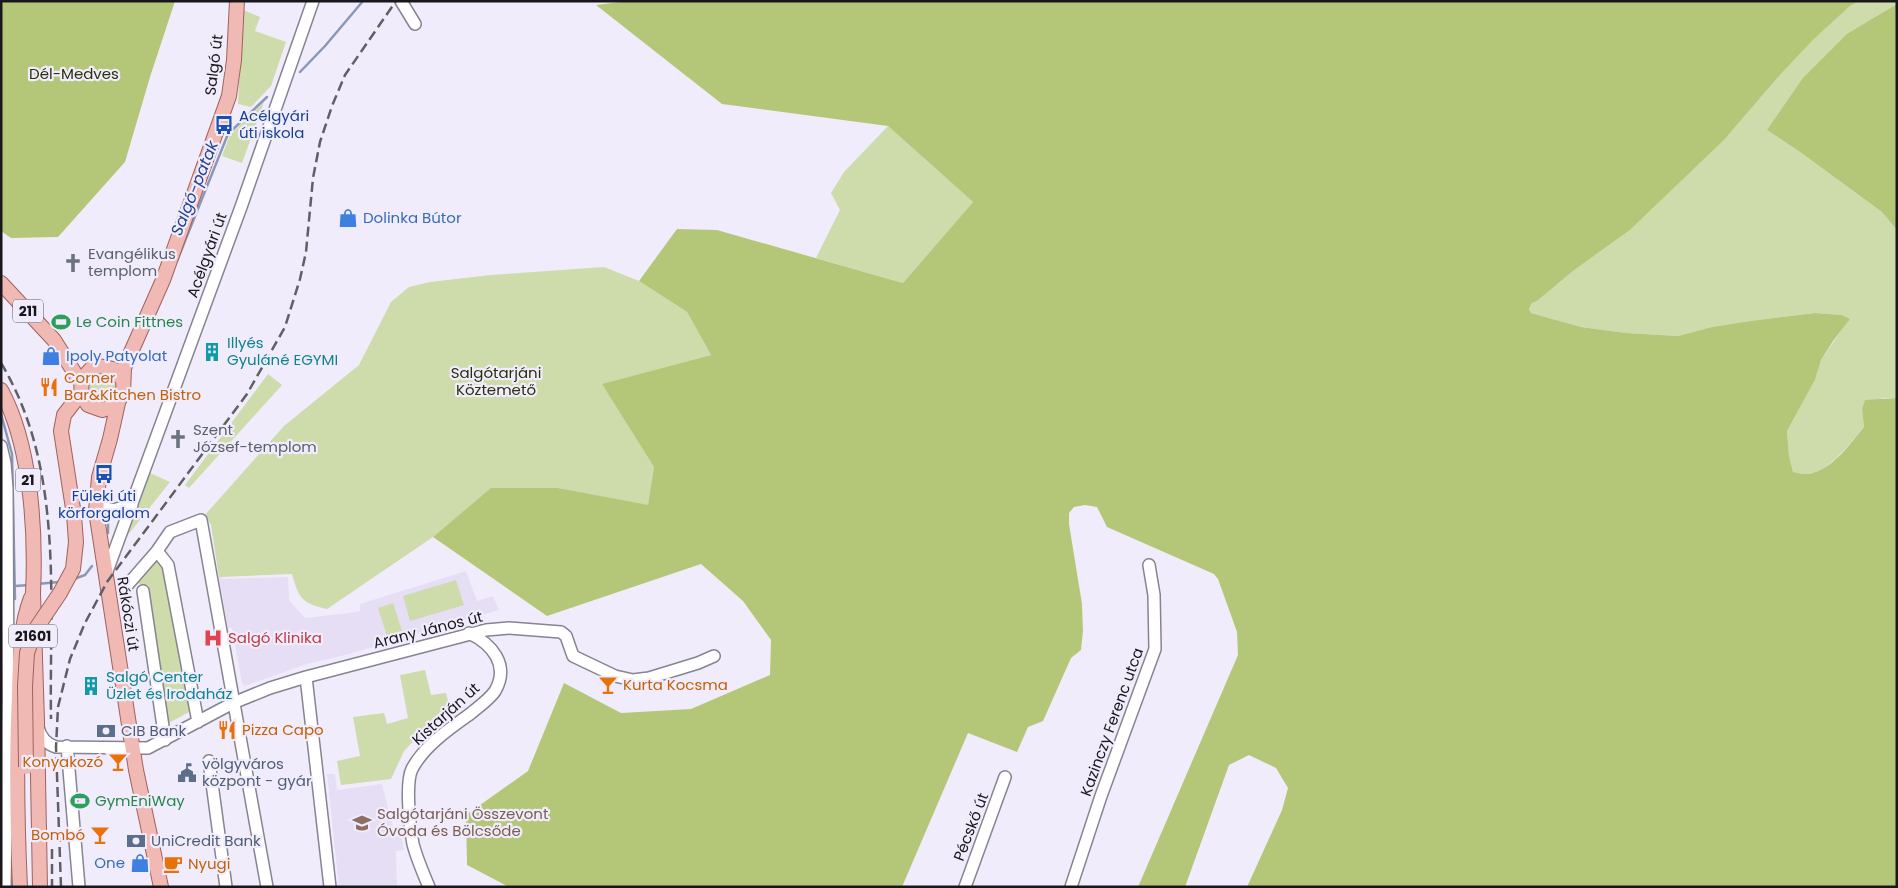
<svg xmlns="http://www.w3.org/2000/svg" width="1898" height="888" font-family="Poppins,sans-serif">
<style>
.built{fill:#e6def4}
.green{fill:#cedbaa}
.forest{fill:#b4c778}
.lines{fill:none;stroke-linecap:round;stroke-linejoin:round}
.stream{stroke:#8a98b7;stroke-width:2.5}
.minor-casing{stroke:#888391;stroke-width:14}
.major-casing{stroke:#a0625e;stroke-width:16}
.minor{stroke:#fff;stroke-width:11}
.major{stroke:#f1b9b4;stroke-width:14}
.rail{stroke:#615e66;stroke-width:2.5;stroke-dasharray:10 5;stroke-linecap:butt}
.major-bridge-casing{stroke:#a0625e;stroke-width:16;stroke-linecap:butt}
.major-bridge{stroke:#f1b9b4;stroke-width:14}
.labels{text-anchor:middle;stroke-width:4.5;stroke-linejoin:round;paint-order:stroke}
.shield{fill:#f1ecfb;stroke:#5a575f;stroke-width:1}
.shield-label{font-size:14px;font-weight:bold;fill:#19171c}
.street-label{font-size:15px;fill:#19171c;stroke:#f1ecfb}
.park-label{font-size:15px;fill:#29300e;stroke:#f1ecfb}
.transit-label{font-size:15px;fill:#164399;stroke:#f1ecfb;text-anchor:start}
.shop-label{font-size:15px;fill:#366cbe;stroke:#f1ecfb;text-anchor:start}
.worship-label{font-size:15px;fill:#5b616d;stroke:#f1ecfb;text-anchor:start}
.leisure-label{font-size:15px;fill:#27864d;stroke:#f1ecfb;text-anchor:start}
.culture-label{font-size:15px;fill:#0d838f;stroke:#f1ecfb;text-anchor:start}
.food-label{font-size:15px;fill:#c56008;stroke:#f1ecfb;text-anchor:start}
.health-label{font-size:15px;fill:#be3a42;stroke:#f1ecfb;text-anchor:start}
.service-label{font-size:15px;fill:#4e5e75;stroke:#f1ecfb;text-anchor:start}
.education-label{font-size:15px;fill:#785e54;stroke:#f1ecfb;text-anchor:start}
.water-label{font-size:16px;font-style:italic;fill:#214391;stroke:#f1ecfb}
</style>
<rect width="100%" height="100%" fill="#f1ecfb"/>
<!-- built -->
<path class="built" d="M466,571l11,30 16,-5 6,14 -150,44 -42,10 -62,22 -3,-3 -10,-55h-4l-9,-51 5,2 64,-2 1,23 16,18 44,-5 11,-2v-7z
M327,774h8l2,16 45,-6 13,52 6,-2 3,16 -8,1 1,36h-58z"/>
<!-- green -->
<path class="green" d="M1859,1h38v3l-10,6 -120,120 33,22 82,60 15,18v168h-14l-21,12 2,17c-15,17 -32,42 -55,47 -5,0 -11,-1 -16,-2l-4,-16 -2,-25 28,-51 6,-20 28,-41 -7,-4 -27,-2 -65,8 -38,6 -34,9 -52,-3 -45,-6 -50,-14 -2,-4 3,-6 5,-2 36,-30 57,-41 94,-90 55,-64 34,-36 37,-34z
M243,10l17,7 -5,14 31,11 -15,44 -20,21 -13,-3z
M264,102l-22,61 -20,-7 8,-21z
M888,126l85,76 -70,81 -87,-25 24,-48 -9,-17 13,-21z
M604,267l35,14 48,31 24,43 -108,29 51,83 -6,39 -90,-18h-66l-59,49 -106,72c-25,-6 -28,-10 -35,-35l-73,3 -8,-52 -6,-10 79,-89 75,-61 32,-63 18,-15 21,-5 61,-7z
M106,366l17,28 -28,15 -13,-30z
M268,374l14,11 -93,103 -4,-3z
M150,473l20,9 -42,53z
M155,558l9,5 29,147 -28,15 -22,-138 -7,-6z
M456,580l8,25 -54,16 -7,-25z
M393,603l9,28 -15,5 -9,-28z
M425,670l6,25 15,-2 5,18 -27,19 -20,21 -13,28 -50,6 -4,-24 23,-5 -7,-39 31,-4 3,11 21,-6 -8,-43z"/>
<!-- forest -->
<path class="forest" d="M1,1h174l-25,76 -25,85 -67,75 -47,1 -10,-7z
M629,1h1230l-9,5 -37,34 -34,36 -55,64 -94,90 -57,41 -36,30 -5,2 -3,6 2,4 50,14 45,6 52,3 34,-9 38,-6 65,-8 27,2 8,4 -17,22 -12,19 -6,20 -28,51 2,25 4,16c5,1 11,2 16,2 24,-5 40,-29 55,-47l-2,-17 3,-10 32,-2v489h-650l35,-77 6,-22 -12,-20 -27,-13 -20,10 -44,122h-47l100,-232 -1,-23 -19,-53 -4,-5 -107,-47 -10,-20 -12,-2 -11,2 -5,6v11l13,80 1,27 -2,19 -10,8 -28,63 -15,6 -11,25 -49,-19 -66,154h-393l-42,-22 -1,-50 62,-44 36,-88 57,30 70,-4 79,-34 1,-35 -28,-39 -42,-37 -154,52 -114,-79 58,-49h67l90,17 6,-38 -52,-83 109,-29 -24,-43 -48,-31 38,-52 40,1 186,53 70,-81 -85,-76 -166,-22 -126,-99z
M1897,4v226l-15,-18 -82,-60 -33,-22 36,-52 44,-44z"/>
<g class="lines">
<!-- stream -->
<path class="stream" d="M300,72l25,-26 38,-45
M177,261l51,-127 39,-37
M1,414l11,40 3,145
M108,533v-15
M74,579l11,-4 7,-9
M37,584l22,-2
M15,586l14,-1"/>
<!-- minor casing -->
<g class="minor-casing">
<path id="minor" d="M401,1l14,23
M1,446l4,17 2,26 1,209 -3,189
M96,504l16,6 20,-5
M106,574l135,-367 72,-206
M124,589l33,-38
M143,591l22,149
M306,677l24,210
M198,722l-30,-157 -11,-14 13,-19 31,-12 66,367
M38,727c2,9 8,17 18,20l92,1 85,-45 37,-15 36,-11 180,-47 23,-2 52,4 5,4 7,20 42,20 18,4 16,-2 49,-15 16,-7
M67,746l12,141
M209,761l17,126
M429,887c-6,-14 -12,-28 -16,-43 -3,-16 -8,-61 -1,-75 12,-23 37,-40 58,-55 8,-7 19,-14 25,-23 15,-26 -3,-47 -26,-58
M965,887l40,-110
M1071,887l30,-91 54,-147 -1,-54 -5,-30"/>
</g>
<!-- major casing -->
<g class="major-casing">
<path id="major" d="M1,283l53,57 27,43
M123,380l-10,-11 -14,-3 -7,2 -10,11 -1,14 7,12 14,5 13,-4 8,-12 1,-26 39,-88 66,-184 5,-36 3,-59
M1,390c30,55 35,141 32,203l4,129 3,165
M118,403l-8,36 -11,38 -3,34 40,259 25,117
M74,515l-13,-84 3,-16 17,-22
M20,887c-3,-64 -4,-128 -1,-191 1,-33 0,-67 12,-98"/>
</g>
<!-- minor -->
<use href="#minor" class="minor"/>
<!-- major -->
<use href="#major" class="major"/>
<!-- rail -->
<path class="rail" d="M1,363c64,106 48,238 50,356
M52,849v38
M61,887l-5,-140 2,-40 12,-48 15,-36 22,-41 140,-188 38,-67 15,-48 6,-27 7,-74 7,-36 12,-36 13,-31 51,-74"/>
<!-- major-bridge casing -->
<g class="major-bridge-casing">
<path id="major-bridge" d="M26,767l-1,-81 2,-33 8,-23 25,-37 13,-24 3,-27 -2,-27"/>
</g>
<!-- major-bridge -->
<use href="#major-bridge" class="major-bridge"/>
</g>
<!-- icons -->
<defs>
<g id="bus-bare" transform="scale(1.5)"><path d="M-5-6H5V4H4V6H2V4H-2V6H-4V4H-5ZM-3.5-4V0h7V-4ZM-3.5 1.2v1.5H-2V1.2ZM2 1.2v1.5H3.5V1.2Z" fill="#1a4fb4" stroke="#f1ecfb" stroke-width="2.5" paint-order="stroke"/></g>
<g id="shop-bare" transform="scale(1.5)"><path d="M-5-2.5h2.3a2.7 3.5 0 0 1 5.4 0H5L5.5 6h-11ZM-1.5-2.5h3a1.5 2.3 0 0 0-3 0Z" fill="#3f7fe0" stroke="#f1ecfb" stroke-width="2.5" paint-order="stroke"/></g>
<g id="church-bare" transform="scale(1.5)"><path d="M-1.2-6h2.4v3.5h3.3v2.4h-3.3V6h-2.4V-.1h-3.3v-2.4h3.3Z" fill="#6b7280" stroke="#f1ecfb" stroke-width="2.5" paint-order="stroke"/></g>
<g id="stadium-bare" transform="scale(1.5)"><path d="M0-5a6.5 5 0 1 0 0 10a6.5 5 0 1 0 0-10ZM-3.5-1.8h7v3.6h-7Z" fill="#2e9e5b" stroke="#f1ecfb" stroke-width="2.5" paint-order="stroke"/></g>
<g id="building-bare" transform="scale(1.5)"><path d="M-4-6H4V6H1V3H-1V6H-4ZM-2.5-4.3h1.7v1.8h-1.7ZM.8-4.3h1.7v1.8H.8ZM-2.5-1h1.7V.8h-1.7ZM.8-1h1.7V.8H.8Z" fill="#0f9aa8" stroke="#f1ecfb" stroke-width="2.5" paint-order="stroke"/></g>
<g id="restaurant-bare" transform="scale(1.5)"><path d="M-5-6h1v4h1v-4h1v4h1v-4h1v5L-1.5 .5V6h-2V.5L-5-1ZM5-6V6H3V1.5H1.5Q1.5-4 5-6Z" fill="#e8710a" stroke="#f1ecfb" stroke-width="2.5" paint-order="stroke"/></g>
<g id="hospital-bare" transform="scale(1.5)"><path d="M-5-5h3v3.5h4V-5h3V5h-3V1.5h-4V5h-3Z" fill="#e0444e" stroke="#f1ecfb" stroke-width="2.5" paint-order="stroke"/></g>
<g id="bar-bare" transform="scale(1.5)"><path d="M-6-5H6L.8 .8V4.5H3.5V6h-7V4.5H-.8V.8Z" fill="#e8710a" stroke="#f1ecfb" stroke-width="2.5" paint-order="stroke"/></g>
<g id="bank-bare" transform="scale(1.5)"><path d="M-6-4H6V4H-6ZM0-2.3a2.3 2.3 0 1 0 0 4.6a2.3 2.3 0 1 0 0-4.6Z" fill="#5c6f8a" stroke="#f1ecfb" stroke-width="2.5" paint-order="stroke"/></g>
<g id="civic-bare" transform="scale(1.5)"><path d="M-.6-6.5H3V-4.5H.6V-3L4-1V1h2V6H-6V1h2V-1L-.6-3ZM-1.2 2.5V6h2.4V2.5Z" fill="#5c6f8a" stroke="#f1ecfb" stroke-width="2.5" paint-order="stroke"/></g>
<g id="school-bare" transform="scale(1.5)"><path d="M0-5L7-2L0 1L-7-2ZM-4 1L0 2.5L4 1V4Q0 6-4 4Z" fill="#8d6e63" stroke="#f1ecfb" stroke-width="2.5" paint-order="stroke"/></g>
<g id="cafe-bare" transform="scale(1.5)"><path d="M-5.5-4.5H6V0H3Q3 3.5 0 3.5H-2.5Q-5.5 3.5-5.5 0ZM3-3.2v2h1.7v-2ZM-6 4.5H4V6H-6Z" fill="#e8710a" stroke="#f1ecfb" stroke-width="2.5" paint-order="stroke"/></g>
</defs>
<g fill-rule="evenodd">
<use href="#bus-bare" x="224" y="125"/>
<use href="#shop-bare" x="348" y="218"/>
<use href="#church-bare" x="73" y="263"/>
<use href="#stadium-bare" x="61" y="322"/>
<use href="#building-bare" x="212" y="352"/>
<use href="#shop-bare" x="51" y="356"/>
<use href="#restaurant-bare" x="49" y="387"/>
<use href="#church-bare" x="178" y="439"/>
<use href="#bus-bare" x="104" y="474"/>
<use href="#hospital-bare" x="213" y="638"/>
<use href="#bar-bare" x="608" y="685"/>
<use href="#building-bare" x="91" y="686"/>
<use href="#restaurant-bare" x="227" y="730"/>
<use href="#bank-bare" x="106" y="731"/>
<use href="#bar-bare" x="118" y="762"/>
<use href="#civic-bare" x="187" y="773"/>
<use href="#stadium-bare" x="80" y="801"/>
<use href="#school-bare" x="362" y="823"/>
<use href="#bar-bare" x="100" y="835"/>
<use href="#bank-bare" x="136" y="841"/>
<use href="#shop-bare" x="140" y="863"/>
<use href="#cafe-bare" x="173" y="864"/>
</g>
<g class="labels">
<!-- shield labels -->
<g class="shield">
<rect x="13" y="299.5" width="30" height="23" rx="4"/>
<rect x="15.5" y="468.5" width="25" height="23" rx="4"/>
<rect x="9" y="624.5" width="48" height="23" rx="4"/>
</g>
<g class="shield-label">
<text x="28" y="316">211</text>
<text x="28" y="485">21</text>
<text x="33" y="641">21601</text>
</g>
<!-- street labels -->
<g class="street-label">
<text transform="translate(214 65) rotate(-83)" y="5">Salgó út</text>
<text transform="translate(207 255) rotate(-70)" y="5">Acélgyári út</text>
<text transform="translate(128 614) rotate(81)" y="5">Rákóczi út</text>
<text transform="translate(428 630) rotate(-14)" y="5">Arany János út</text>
<text transform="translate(446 714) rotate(-42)" y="5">Kistarján út</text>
<text transform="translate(1112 722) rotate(-70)" y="5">Kazinczy Ferenc utca</text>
<text transform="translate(971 827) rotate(-69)" y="5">Pécskő út</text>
</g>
<!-- park labels -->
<g class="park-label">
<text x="74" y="79">Dél-Medves</text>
<text x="496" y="378">Salgótarjáni<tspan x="496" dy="17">Köztemető</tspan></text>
</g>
<!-- transit labels -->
<g class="transit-label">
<text x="239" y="121">Acélgyári<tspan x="239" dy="17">úti iskola</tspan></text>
<text x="104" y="501" text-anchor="middle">Füleki úti<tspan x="104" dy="17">körforgalom</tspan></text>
</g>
<!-- shop labels -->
<g class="shop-label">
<text x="363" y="223">Dolinka Bútor</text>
<text x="66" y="361">Ipoly Patyolat</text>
<text x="125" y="868" text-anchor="end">One</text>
</g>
<!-- worship labels -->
<g class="worship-label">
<text x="88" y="259">Evangélikus<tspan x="88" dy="17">templom</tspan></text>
<text x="193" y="435">Szent<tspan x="193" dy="17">József-templom</tspan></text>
</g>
<!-- leisure labels -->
<g class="leisure-label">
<text x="76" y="327">Le Coin Fittnes</text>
<text x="95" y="806">GymEniWay</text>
</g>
<!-- culture labels -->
<g class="culture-label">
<text x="227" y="348">Illyés<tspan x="227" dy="17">Gyuláné EGYMI</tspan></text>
<text x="106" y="682">Salgó Center<tspan x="106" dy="17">Üzlet és Irodaház</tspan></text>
</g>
<!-- food labels -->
<g class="food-label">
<text x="64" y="383">Corner<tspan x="64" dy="17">Bar&amp;Kitchen Bistro</tspan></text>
<text x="623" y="690">Kurta Kocsma</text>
<text x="242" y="735">Pizza Capo</text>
<text x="103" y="767" text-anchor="end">Konyakozó</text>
<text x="85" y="840" text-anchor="end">Bombó</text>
<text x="188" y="869">Nyugi</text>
</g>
<!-- health labels -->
<g class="health-label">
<text x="228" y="643">Salgó Klinika</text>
</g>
<!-- service labels -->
<g class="service-label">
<text x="121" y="736">CIB Bank</text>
<text x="202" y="769">völgyváros<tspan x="202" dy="17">központ - gyár</tspan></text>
<text x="151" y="846">UniCredit Bank</text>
</g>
<!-- education labels -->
<g class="education-label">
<text x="377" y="819">Salgótarjáni Összevont<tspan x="377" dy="17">Óvoda és Bölcsőde</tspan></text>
</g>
<!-- water labels -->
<g class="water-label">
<text transform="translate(194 188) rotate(-68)" y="6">Salgó-patak</text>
</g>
</g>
<!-- border -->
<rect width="1898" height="888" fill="none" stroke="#19171c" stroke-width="5"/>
</svg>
